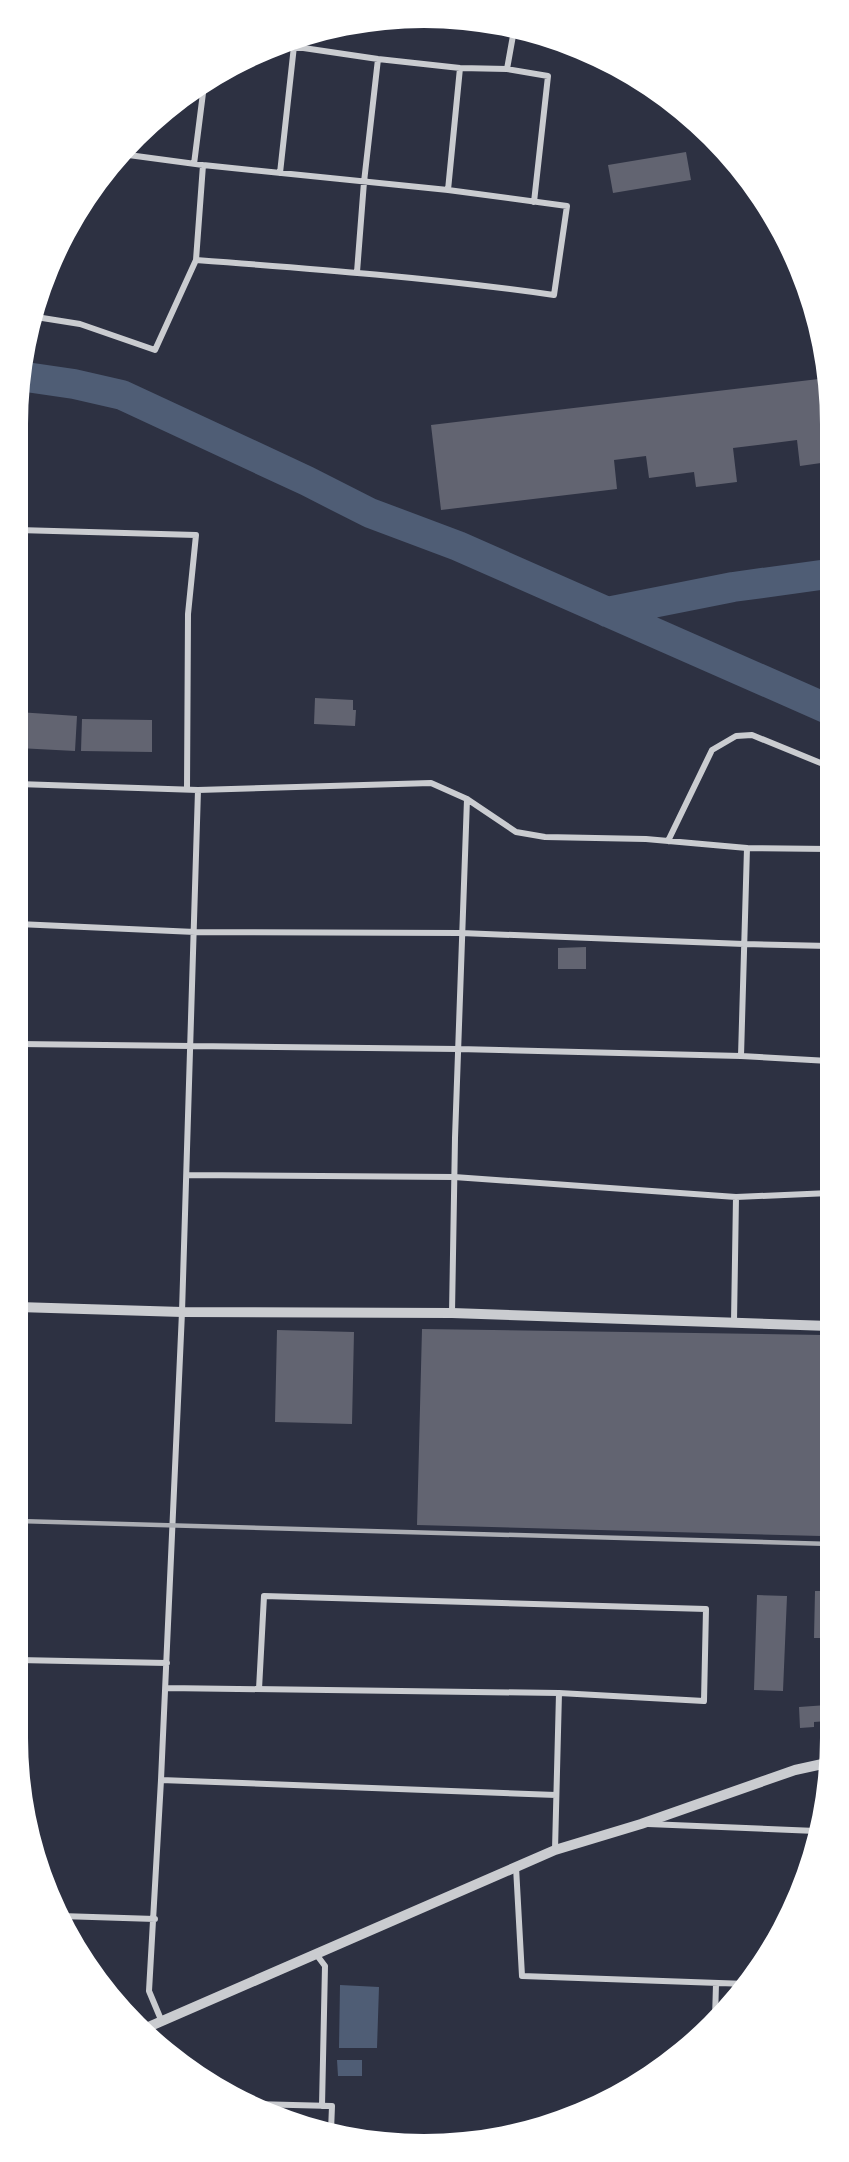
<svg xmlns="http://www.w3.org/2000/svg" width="849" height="2162" font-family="'Varela Round',sans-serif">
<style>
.water{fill:#4f5d75}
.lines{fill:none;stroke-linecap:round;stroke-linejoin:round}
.river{stroke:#4f5d75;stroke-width:30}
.building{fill:#626471}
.minor{stroke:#caccd0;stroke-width:6}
.tertiary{stroke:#caccd0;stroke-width:10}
.rail{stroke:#abadb3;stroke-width:4.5}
</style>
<rect width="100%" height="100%" fill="#2d3142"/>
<!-- water -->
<path class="water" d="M340,1985l39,2 -2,61h-38z
M337,2060h25v16h-24z"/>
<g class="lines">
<!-- river -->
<path class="river" d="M26,377l48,7 48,11 185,86 63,32 88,33 370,163
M607,612l126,-25 95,-13"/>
</g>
<!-- building -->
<path class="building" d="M686,152l5,28 -78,13 -5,-28z
M827,378l1,84 -28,4 -3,-26 -64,8 4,34 -41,5 -2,-15 -45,6 -3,-22 -32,4 3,29 -176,21 -10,-85z
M315,698l38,2v10h3l-1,16 -41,-2z
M18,712l59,4 -2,35 -57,-3z
M82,719l70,1v32l-71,-1z
M586,947v22h-28v-21z
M422,1329l401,6 -2,201 -404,-11z
M277,1330l77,2 -2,92 -77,-2z
M815,1591h16v47h-17z
M757,1595l30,1 -4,95 -29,-1z
M823,1653h8v34h-9z
M827,1705l1,16 -14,1v5l-14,1 -1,-21z"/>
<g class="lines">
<!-- minor -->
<path class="minor" d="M283,45l95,14 82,9 47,1 41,7 -14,126
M507,69l7,-39
M121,154l82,11 245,25 119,16 -13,89c-119,-17 -238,-26 -358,-35l7,-95
M194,164l10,-79
M280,173l14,-127
M448,190l12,-122
M357,272l7,-90 14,-123
M36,317l44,7 75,26 41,-90
M18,428l2,1 -1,101
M18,530l178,5 -8,79 -1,175
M18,784l180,6 233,-7 36,16 49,33 29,5 101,2 101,9 -6,208 88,5
M668,841l44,-91 24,-14 16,-1 76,31
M747,848l82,1
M18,924l177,8 266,1 283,11 85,2
M18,1044l440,5 283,7
M187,1175l267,2 282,20
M452,1313l3,-175 12,-339
M734,1322l2,-125 94,-4
M18,1660l149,3
M166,1688l393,5 145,8 2,-92 -442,-13 -5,93
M161,1780l395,15
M648,1824l168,7
M555,1850l4,-157
M516,1867l6,109 225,8
M61,1916l94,3
M316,1954l9,12 -3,140
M715,2019l1,-35
M162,2022l-13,-31 12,-211 21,-468 16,-522
M253,2104l79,2 -1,25"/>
<!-- tertiary -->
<path class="tertiary" d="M18,1307l164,5 270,1 378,13
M146,2028l409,-178 86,-26 154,-54 32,-7"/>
<!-- rail -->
<path class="rail" d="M18,1521l813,23"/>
</g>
<!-- crop -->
<path d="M0 0H849V2162H0ZM424 28H424A396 396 0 0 1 820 424V1738A396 396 0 0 1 424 2134H424A396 396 0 0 1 28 1738V424A396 396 0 0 1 424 28Z" fill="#fff" fill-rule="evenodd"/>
</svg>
